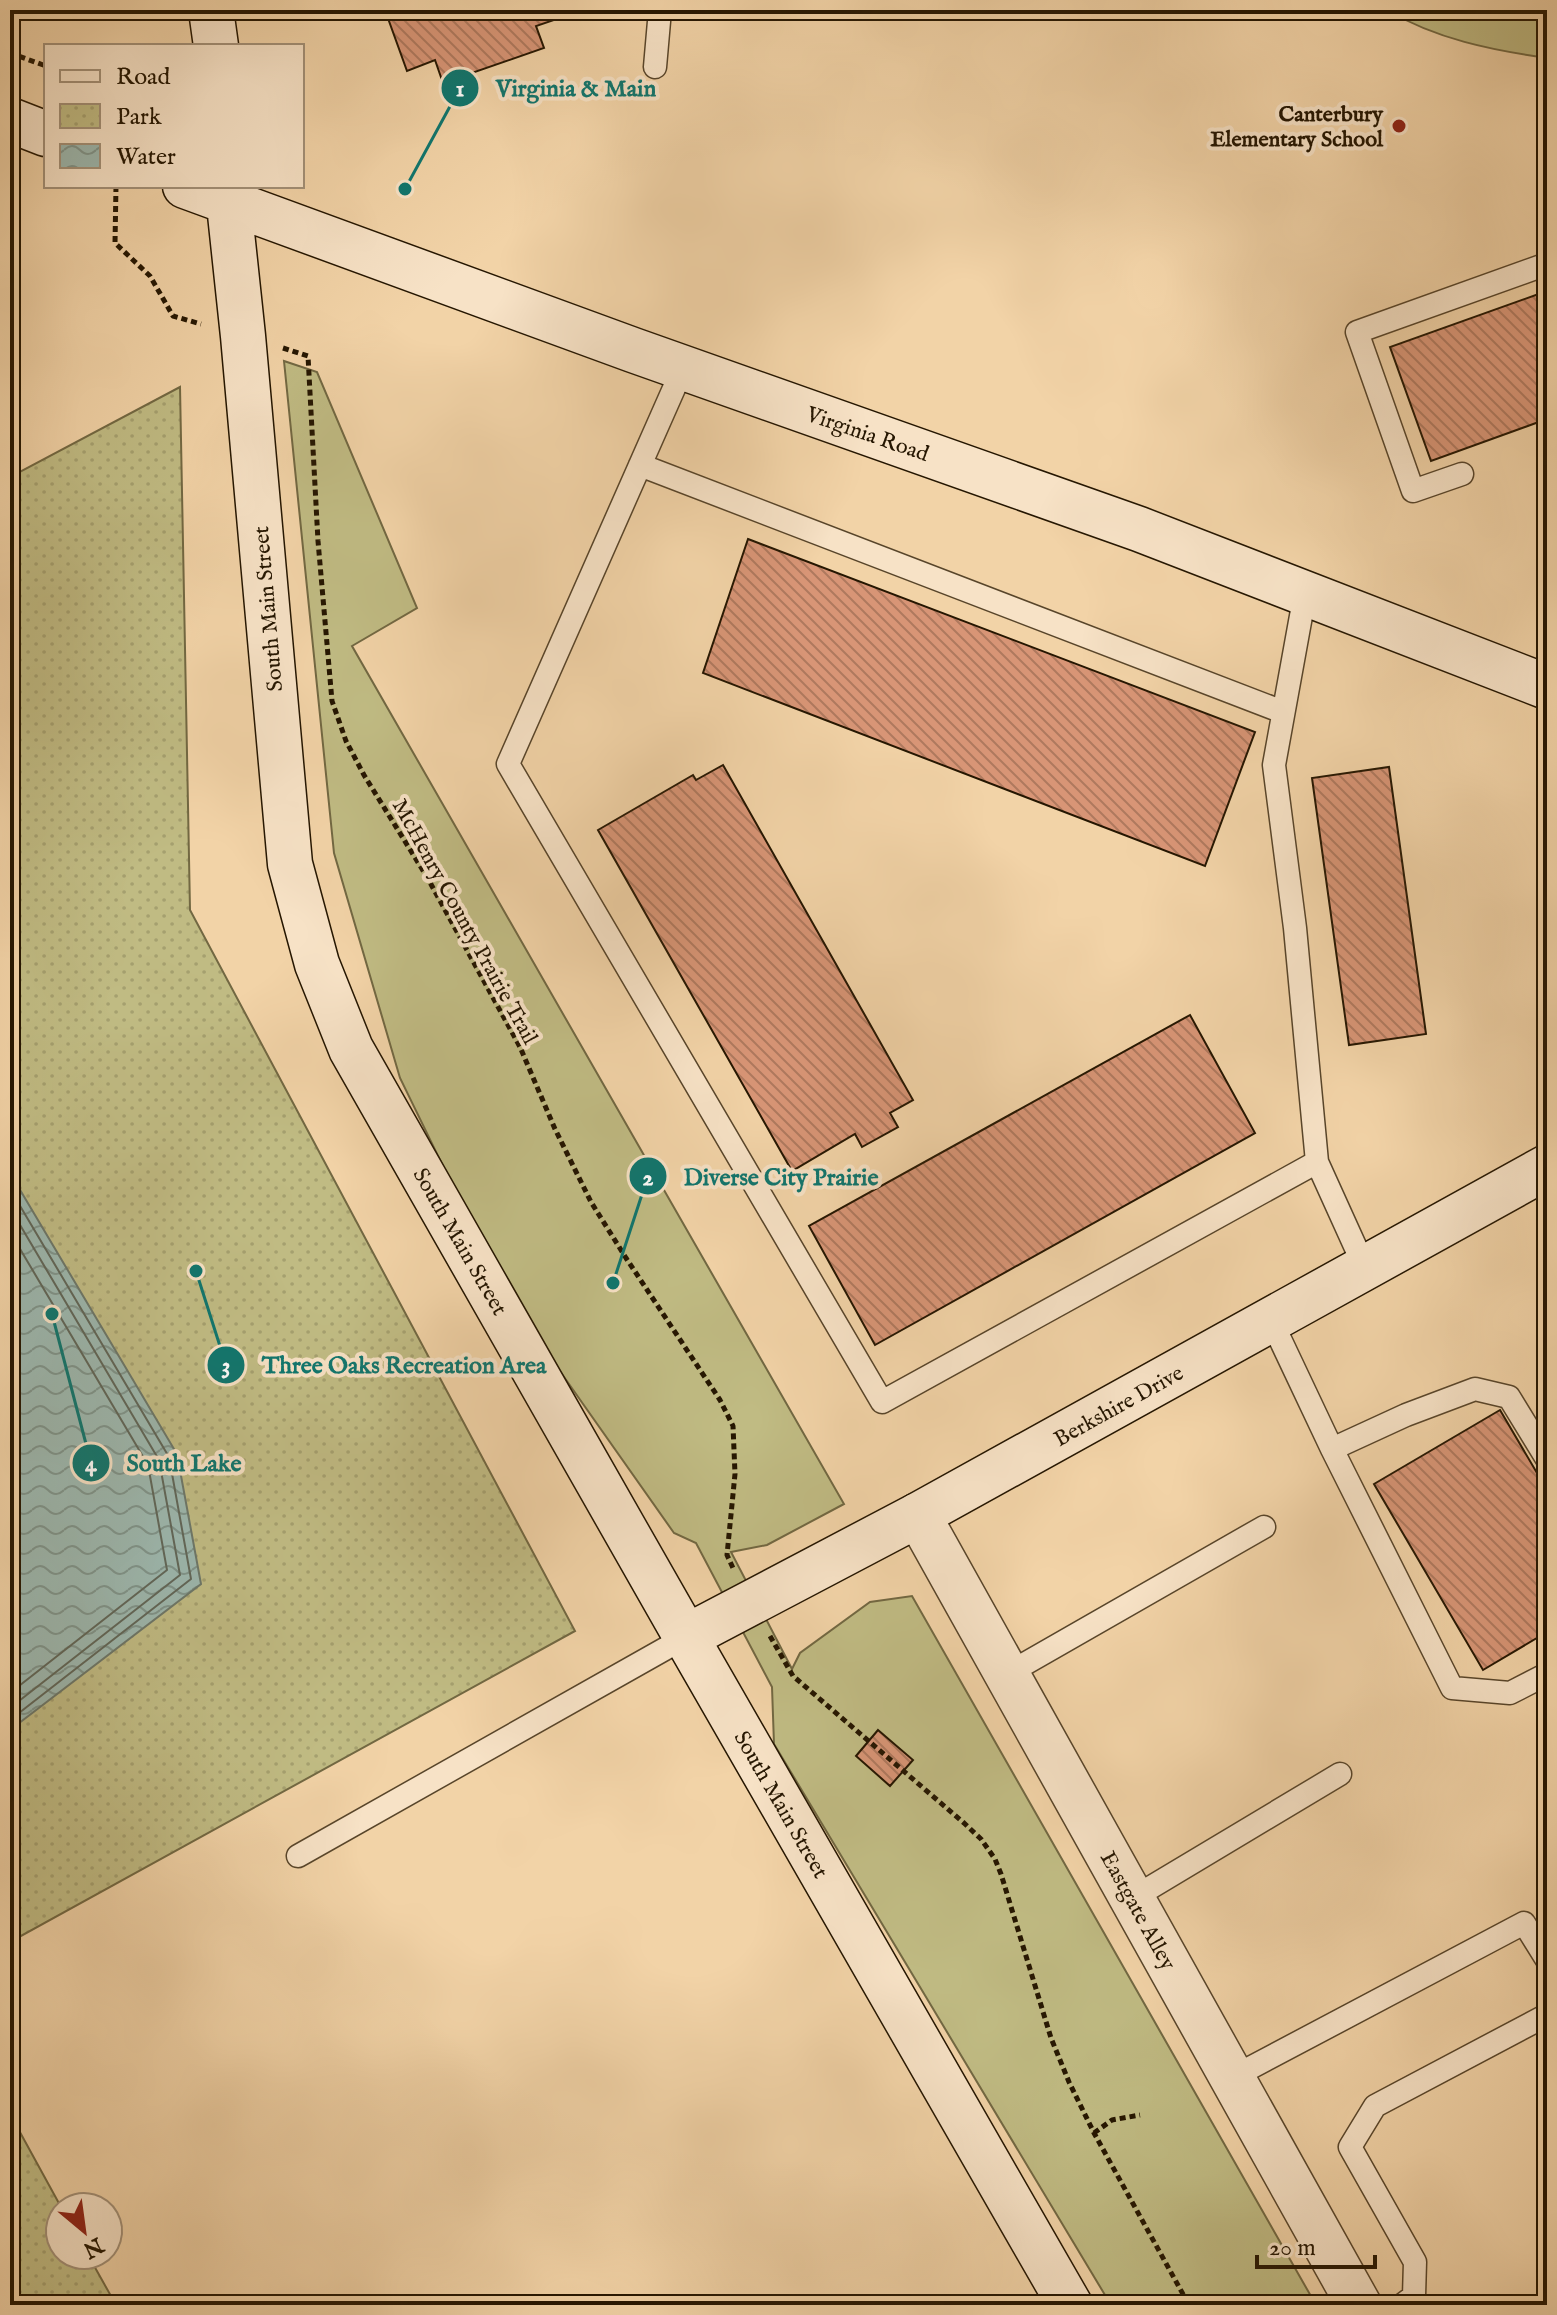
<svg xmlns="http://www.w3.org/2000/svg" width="1557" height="2315" font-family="'IM FELL English',serif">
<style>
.green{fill:#c0bb83;stroke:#726842;stroke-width:2}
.park{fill:url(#park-dots);stroke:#726842;stroke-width:2}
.water{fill:url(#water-waves);stroke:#6c7769;stroke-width:2}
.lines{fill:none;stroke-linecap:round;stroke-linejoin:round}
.shore{stroke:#606658;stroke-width:2}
.building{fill:url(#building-back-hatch);stroke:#251601;stroke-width:2}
.lane-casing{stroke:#58452a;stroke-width:25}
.street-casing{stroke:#58452a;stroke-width:47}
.secondary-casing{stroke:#251601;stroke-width:47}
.path{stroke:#251601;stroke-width:5;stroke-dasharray:6 4;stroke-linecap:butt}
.lane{stroke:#f7e2c6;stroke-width:22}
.street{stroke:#f7e2c6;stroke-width:44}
.secondary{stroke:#f7e2c6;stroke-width:44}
.poi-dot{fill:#8f2418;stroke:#f7e2c6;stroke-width:3}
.labels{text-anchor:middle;stroke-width:8;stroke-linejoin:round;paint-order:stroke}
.poi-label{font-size:22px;font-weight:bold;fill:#251601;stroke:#f7e2c6;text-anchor:end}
.street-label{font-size:22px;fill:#251601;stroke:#f7e2c6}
.leader{fill:none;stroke:#0f766e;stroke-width:3}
.callout-dot{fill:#0f766e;stroke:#f7e2c6;stroke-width:3}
.mark-label{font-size:24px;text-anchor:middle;font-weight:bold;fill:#fff}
.callout-label{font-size:24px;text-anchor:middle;font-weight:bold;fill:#0f766e;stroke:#f7e2c6;stroke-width:8;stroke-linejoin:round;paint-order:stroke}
</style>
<defs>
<pattern id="park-dots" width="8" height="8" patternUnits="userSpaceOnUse" patternTransform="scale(2)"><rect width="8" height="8" fill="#c0bb83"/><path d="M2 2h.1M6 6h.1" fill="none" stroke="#a5a06f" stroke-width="1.8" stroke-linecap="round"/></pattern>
<pattern id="water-waves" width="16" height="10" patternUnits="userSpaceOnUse" patternTransform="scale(2)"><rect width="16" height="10" fill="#9cb7ae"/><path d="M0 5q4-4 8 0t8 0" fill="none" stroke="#7f948b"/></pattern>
<pattern id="building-back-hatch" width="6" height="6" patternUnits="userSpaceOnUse" patternTransform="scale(2)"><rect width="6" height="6" fill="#d89576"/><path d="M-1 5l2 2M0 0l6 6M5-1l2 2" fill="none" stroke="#af795e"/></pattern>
</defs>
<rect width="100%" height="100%" fill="#f2d3a7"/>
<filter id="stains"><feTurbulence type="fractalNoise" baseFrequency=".0025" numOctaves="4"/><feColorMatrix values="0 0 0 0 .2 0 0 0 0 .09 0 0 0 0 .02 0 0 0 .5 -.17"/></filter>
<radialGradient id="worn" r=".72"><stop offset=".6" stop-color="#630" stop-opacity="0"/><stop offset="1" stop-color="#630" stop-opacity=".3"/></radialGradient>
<!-- green -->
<path class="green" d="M1387,10h160v48c-56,-8 -111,-19 -160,-48z
M284,361l33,11 100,236 -65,38 492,858 -77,41 -36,7 61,117 8,-16 70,-51 42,-6 404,709h-205l-337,-561 -2,-57 -76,-144 -22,-10 -117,-166 -98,-168 -59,-121 -66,-225z"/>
<!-- park -->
<path class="park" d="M180,387l10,523 385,721 -565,311v-1465z
M10,2114l51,93 -1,48h28l28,50h-106z"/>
<!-- water -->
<path class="water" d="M10,1173l167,281 24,130 -191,146z"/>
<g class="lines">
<!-- shore -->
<path class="shore" d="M10,1189l159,268 22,122 -181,141
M10,1208l149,252 21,115 -170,133
M10,1232l138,233 19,105 -157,123"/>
</g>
<!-- building -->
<path class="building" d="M385,10h198l-47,16 8,22 -101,35 -8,-23 -28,11z
M1547,291v128l-116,42 -41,-114z
M748,539l507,193 -50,134 -502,-193z
M723,765l190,335 -23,13 8,14 -36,20 -7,-13 -63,37 -194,-341 95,-55 3,5z
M1389,767l37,267 -77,11 -37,-267z
M1190,1015l65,118 -380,212 -66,-119z
M1500,1410l47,80v142l-64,38 -109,-186z
M878,1730l35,30 -23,26 -34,-30z"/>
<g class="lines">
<!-- lane casing -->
<g class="lane-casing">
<path id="lane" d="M655,67l5,-57
M683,368l-175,396 374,638 435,-240
M640,465l643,247
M1462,474l-49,17 -56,-159 190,-68
M1305,594l-31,171 21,163 22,234 48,106
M1271,1320l61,129 120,239 58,5 37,-19
M1332,1449l74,-34 69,-26 34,8 38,62
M1007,1674l257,-147
M298,1856l388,-219
M1133,1898l207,-124
M1233,2077l291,-154 23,37
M1402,2305l12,-9 1,-34 -65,-115 25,-41 172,-91"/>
</g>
<!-- street casing -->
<g class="street-casing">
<path id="street" d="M918,1515l441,790"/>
</g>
<!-- secondary casing -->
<g class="secondary-casing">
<path id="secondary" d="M211,10l5,36
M10,120l36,14
M185,186l448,164 506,179 408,158
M227,186l16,150 47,528 27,100 34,85 335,588 384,668
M686,1637l232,-122 629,-348"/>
</g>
<!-- path -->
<path class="path" d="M10,53l36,13
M116,186l-1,57 35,33 23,40 28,8
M283,348l25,8 10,185 14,160 14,40 18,34 63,102 93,170 35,82 36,73 35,56 94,142 13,26 2,48 -8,81 6,13
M770,1636l23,40 171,147 17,16 14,20 6,15 50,164 18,44 25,51 95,172
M1094,2133l18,-13 28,-5"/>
<!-- lane -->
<use href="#lane" class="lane"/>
<!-- street -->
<use href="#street" class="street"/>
<!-- secondary -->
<use href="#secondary" class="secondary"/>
</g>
<!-- markers -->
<circle class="poi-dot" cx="1399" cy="126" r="8"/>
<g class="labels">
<!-- poi labels -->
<g class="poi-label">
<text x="1383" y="121">Canterbury<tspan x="1383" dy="25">Elementary School</tspan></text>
</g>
<!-- street labels -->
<g class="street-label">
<text transform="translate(868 433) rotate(19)" y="8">Virginia Road</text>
<text transform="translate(267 609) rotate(-95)" y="8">South Main Street</text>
<text transform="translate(466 921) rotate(61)" y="8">McHenry County Prairie Trail</text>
<text transform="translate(461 1241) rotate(60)" y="8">South Main Street</text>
<text transform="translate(1118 1405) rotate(-29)" y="8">Berkshire Drive</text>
<text transform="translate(782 1804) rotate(60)" y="8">South Main Street</text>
<text transform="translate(1139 1910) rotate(61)" y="8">Eastgate Alley</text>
</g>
</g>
<!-- callouts -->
<path class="leader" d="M405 189L460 88M613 1283L648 1176M196 1271L226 1365M52 1314L91 1463"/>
<g class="callout-dot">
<circle cx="405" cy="189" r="8"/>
<circle cx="613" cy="1283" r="8"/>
<circle cx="196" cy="1271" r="8"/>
<circle cx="52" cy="1314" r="8"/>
<circle cx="460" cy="88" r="20"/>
<circle cx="648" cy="1176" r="20"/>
<circle cx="226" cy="1365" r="20"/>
<circle cx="91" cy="1463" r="20"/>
</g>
<g class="mark-label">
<text x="460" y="96">1</text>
<text x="648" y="1185">2</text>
<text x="226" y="1373">3</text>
<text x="91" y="1471">4</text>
</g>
<g class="callout-label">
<text x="576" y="96">Virginia &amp; Main</text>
<text x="781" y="1185">Diverse City Prairie</text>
<text x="404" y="1373">Three Oaks Recreation Area</text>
<text x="184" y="1471">South Lake</text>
</g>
<!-- margin -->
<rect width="1557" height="2315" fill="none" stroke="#f2d3a7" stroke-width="40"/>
<rect x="12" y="12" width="1533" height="2291" fill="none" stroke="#251601" stroke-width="4"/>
<rect x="20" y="20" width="1517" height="2275" fill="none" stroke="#251601" stroke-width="2"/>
<!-- legend -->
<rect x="44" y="44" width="260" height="144" fill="#f7e2c6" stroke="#a39077" stroke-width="2"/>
<rect x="60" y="70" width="40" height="12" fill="#f7e2c6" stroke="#a39077" stroke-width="2"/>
<text x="116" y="84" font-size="24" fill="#251601">Road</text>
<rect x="60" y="104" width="40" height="24" fill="url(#park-dots)" stroke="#a39077" stroke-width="2"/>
<text x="116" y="124" font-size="24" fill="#251601">Park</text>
<rect x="60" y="144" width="40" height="24" fill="url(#water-waves)" stroke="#a39077" stroke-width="2"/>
<text x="116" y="164" font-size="24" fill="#251601">Water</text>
<!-- north arrow -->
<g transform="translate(84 2231) rotate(151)"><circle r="38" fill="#f7e2c6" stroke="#a39077" stroke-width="2"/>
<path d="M0-6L14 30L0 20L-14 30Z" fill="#8f2418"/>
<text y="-12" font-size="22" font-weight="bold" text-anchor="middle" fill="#251601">N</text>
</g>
<!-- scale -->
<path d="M1257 2255v12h118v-12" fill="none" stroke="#251601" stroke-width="4"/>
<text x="1269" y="2255" font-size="24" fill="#251601" stroke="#f7e2c6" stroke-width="6" paint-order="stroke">20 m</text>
<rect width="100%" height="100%" filter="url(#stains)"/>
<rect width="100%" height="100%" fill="url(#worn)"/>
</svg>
